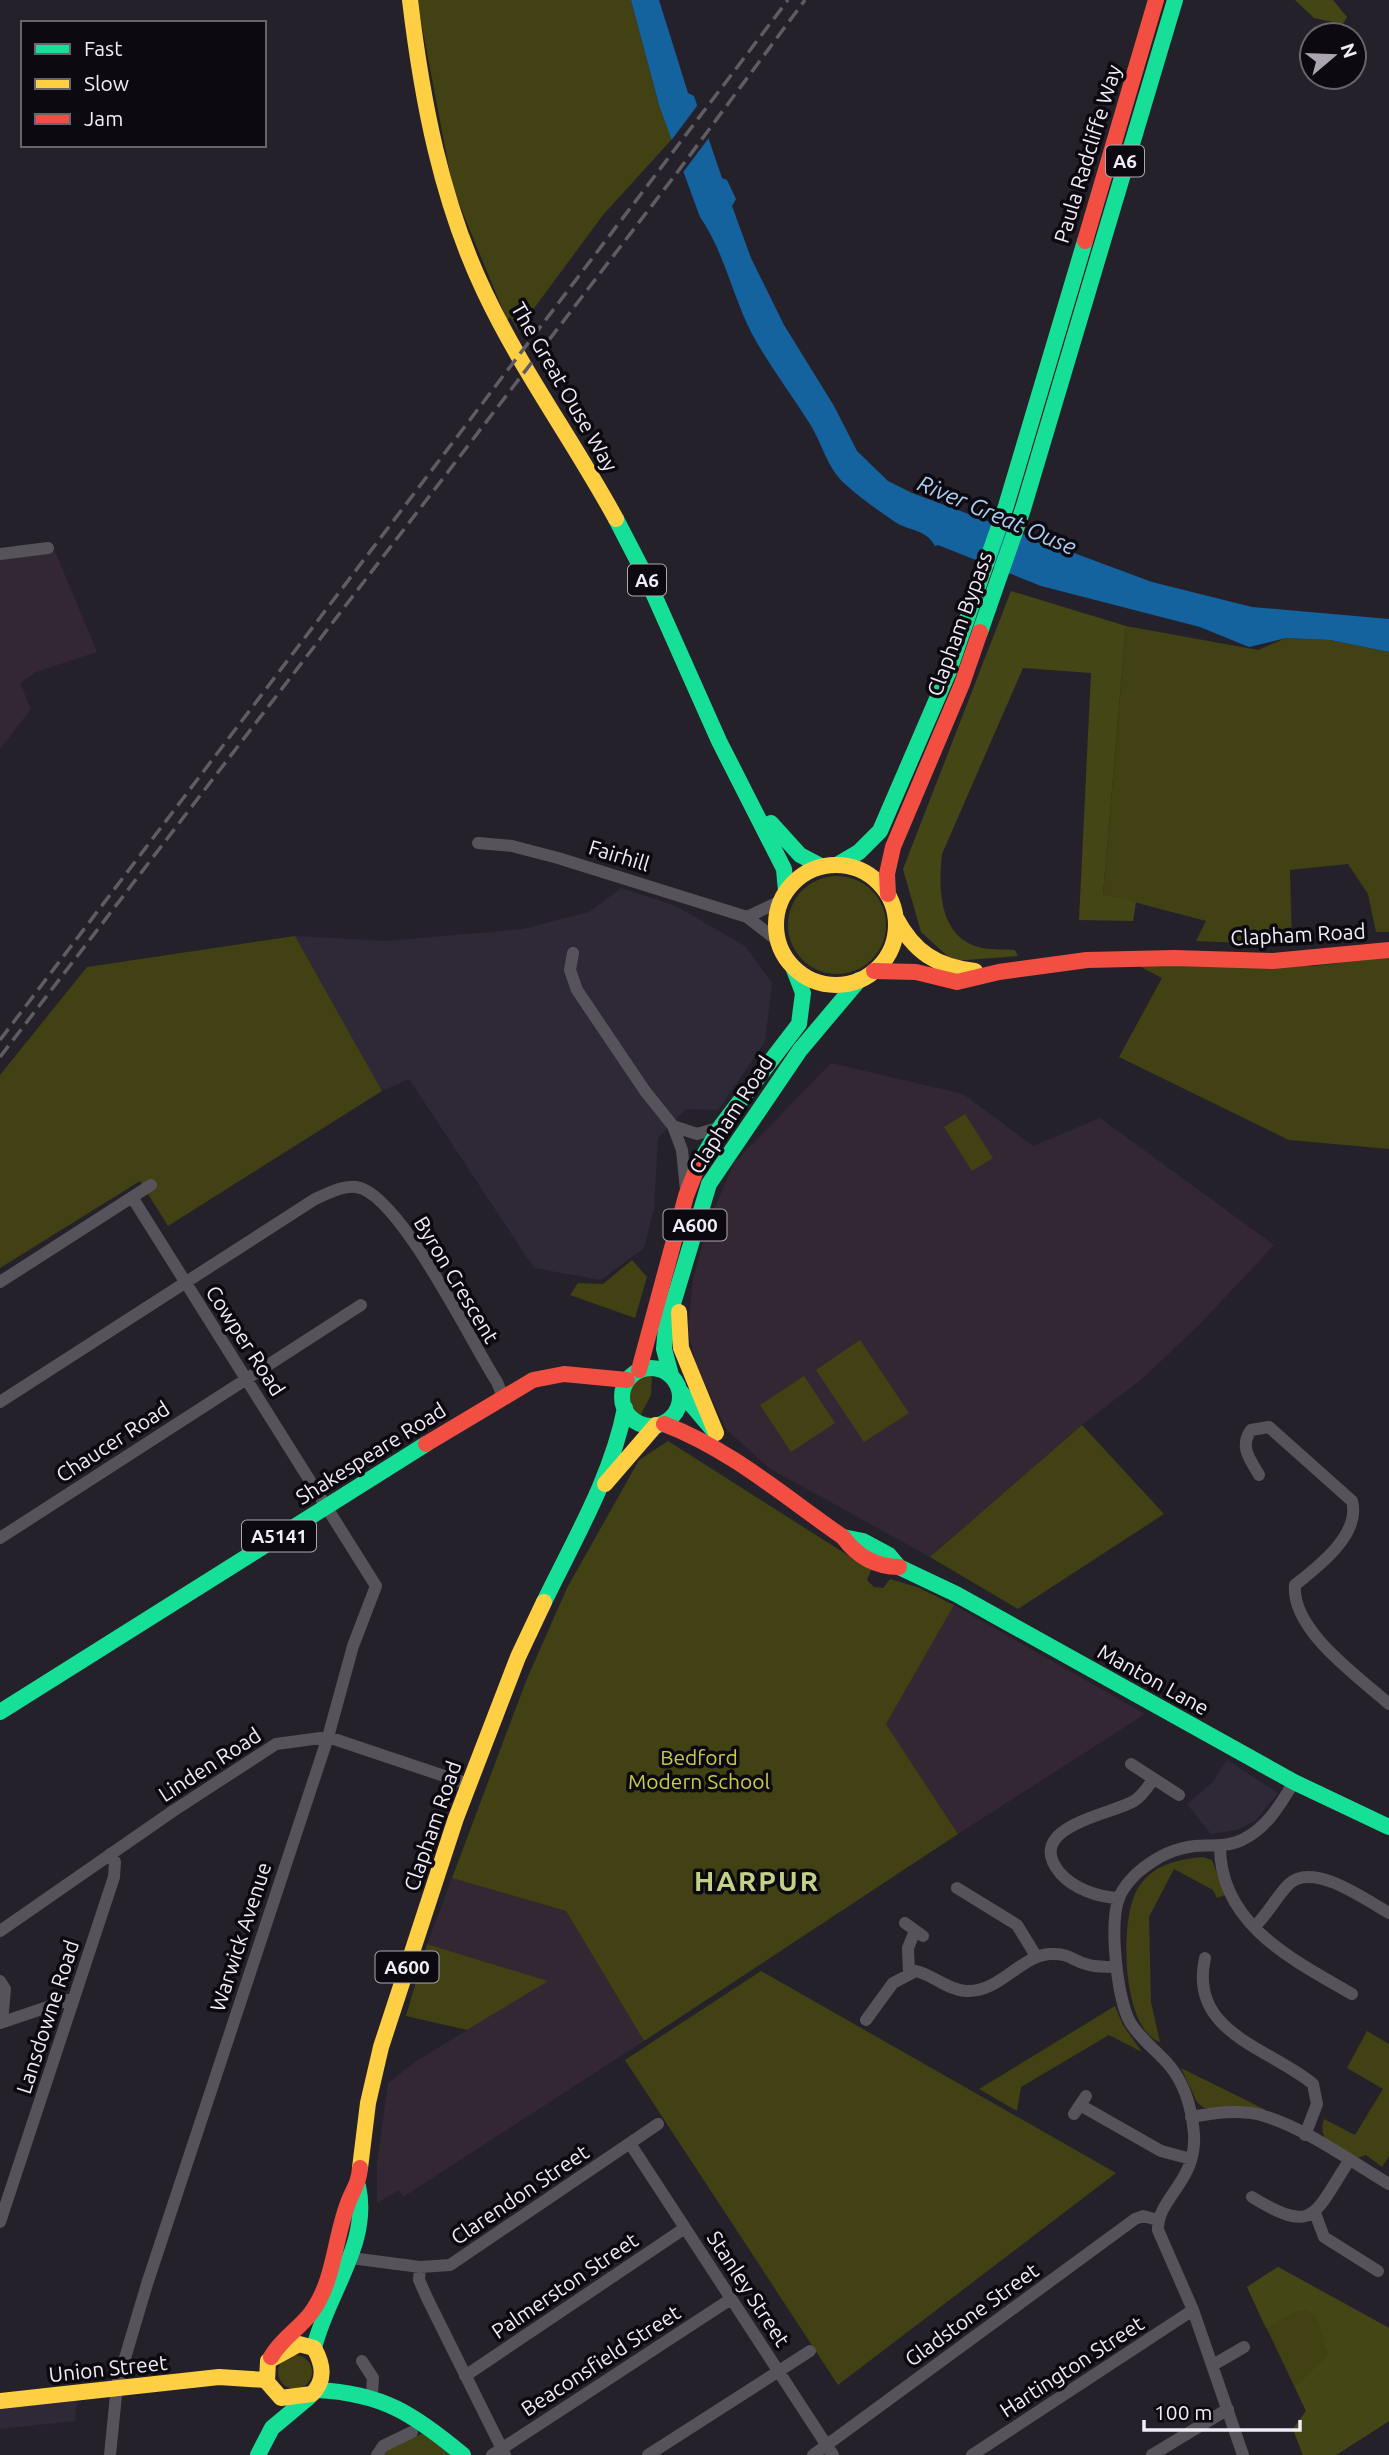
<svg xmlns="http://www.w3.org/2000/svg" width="1389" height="2455" font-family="Ubuntu,sans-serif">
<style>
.commercial{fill:#2f2836}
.education{fill:#332733}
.green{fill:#414113}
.forest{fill:#454616}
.water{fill:#14639f}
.pier{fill:#25212a}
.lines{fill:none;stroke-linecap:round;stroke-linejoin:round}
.street{stroke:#56545a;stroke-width:12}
.fast{stroke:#16e098;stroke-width:16}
.slow{stroke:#ffcf43;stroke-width:16}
.jam{stroke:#f24e42;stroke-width:16}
.rail{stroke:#605c64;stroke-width:3.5;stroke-dasharray:14 7;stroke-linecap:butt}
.labels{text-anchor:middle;stroke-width:7;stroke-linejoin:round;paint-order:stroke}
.shield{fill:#0c0910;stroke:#aca8b2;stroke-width:2}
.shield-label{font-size:19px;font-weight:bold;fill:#f1ecf8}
.street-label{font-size:21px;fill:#f1ecf8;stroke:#0c0910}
.park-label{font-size:21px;fill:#c9cd40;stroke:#0c0910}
.water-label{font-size:23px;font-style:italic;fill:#a9cef1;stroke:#0c0910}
.district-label{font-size:28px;font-weight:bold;letter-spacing:2px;fill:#c2d185;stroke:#0c0910}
</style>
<rect width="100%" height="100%" fill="#25212a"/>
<!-- commercial -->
<path class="commercial" d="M621,888l55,18 69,40 27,37 -7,59 -47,68 -32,-1 -28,29 -4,71 -10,39 -43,32 -67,-12 -125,-189 -27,12 -87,-155 92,5 136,-12 66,-17z
M1227,1760l51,33 -22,27 -19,10 -26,4 -24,-30 26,-22z
M77,2399l-2,22 -75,8v-24z"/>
<!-- education -->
<path class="education" d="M54,549l43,103 -61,20 -16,11 11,26 -31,40v-192z
M831,1063l132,31 70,52 67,-28 174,127 -74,79 -57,54 -61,47 -152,132 -161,-89 -43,-39 -30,-65 -8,-34 5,-51 17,-60 24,-56z
M954,1605l191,109 -187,120 -72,-110z
M452,1878l114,33 78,130 -241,156 -4,-7 -22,13v-39l11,-81 27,-21 132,-81 -120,-37z"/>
<!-- green -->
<path class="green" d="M417,0h214l28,105 14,33 -70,77 -85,115 -8,-13 -3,3 -54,-131z
M1126,626l132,24 28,-12 44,2 59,12v280h-13l-8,-38 -20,-30 -58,6 2,75 -96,-4 10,-20 -103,-27z
M788 925a49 49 0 1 1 98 0a49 49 0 1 1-98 0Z
M295,936l87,155 -214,135 -28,-45 -140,87v-193l87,-108z
M1389,957v192l-100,-9 -170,-83 43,-79 -29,-15 181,3z
M965,1114l28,44 -21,13 -28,-44z
M632,1260l15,17 -12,41 -65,-23 8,-12 25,1z
M860,1340l49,73 -45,29 -48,-72z
M652,1374l-1,21 -12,23 -8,-8 -3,-15 9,-16z
M804,1376l31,47 -44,29 -31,-47z
M1082,1425l82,89 -146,95 -88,-52z
M668,1441l203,129 -4,10 7,7 9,1 7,-9 27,8 37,18 -68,119 72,110 -314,207 -78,-130 -114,-33 74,-197 41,-93 72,-128z
M1203,1857l9,3 13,35 -8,3 -4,-8 -39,-21 -25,48 2,85 9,40c-39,-13 -41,-124 -22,-154 14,-23 40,-29 65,-31z
M427,1944l121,37 -81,49 -61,-14z
M761,1971l355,202 -278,212 -213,-325z
M1115,2006l8,19 19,27 -33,-17 -88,52 -4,24 -38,-22z
M1367,2031l22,13v112l-7,11 -16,-12 -9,3c-18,-9 -41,-15 -33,-39l31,16 28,-46 -36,-21z
M1181,2068l85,42 -62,-2 -7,-6z
M1278,2267l111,61v93l-53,34h-33l-10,-26 13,-18 -59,-124z
M278 2372a17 17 0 1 1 34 0a17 17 0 1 1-34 0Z
M424,2433l27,22h-66l4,-8z"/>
<!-- forest -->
<path class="forest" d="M1295,0h38l14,17 -4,7 -29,-6z
M1011,591l115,35 -23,268 33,8 -3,19 -54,-1 12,-247 -68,-5 -81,186c-4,36 -3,85 40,94 10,2 22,1 33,2l3,6 -65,5 -32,-29 -18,-63z
M1278,2267l111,61v93l-53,34h-33l-10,-26 13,-18 -11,-24 33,-32 -11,-38 -11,-7 -11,2 -29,16 -19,-41z"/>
<!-- water -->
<path class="water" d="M631,0h28l29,93 6,3 28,82 5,2 9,19 -4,7 19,52 33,67 50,81 23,45 31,30 24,12 240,89 100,25 137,12v33l-59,-12 -44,-2 -37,9 -49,-20 -159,-41 -103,-41 -3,1c-9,-17 -26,-15 -40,-24 -17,-12 -35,-24 -50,-38 -18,-16 -23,-41 -35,-60 -19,-30 -41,-59 -58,-90 -19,-37 -29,-85 -52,-117l-41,-112z"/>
<!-- pier -->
<path class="pier" d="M700,102l11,33 -30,40 -11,-33z"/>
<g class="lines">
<!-- street -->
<path class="street" d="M0,554l48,-6
M478,843l34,3 46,12 189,59 31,24
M747,917l34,-16
M573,953l-3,17 7,20 68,101 28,35 9,24 4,41
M673,1126l24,8 24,-7
M0,1282l151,-97
M0,1402l315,-203c12,-5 28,-14 41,-12 43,5 116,157 141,195l6,15
M1259,1475c-9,-16 -20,-28 -8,-45l18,-3 83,74c9,33 -33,65 -57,84 -4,45 63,91 94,119
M0,1538l361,-233
M1131,1764l48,31
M1220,1845c-1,79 73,115 132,149
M957,1888l60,37 19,31
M1118,1898c-20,-1 -44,-9 -58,-25 -38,-46 50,-58 74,-72 8,-5 13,-13 18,-20
M905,1923l18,13
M1254,1927c14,-13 22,-30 35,-43 24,-23 77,16 100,29
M0,1931l173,-120 103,-67 52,-7 140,47
M1205,1958c-17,75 65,90 108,126l4,20 -12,31
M909,1973l-1,-25 7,-17
M0,1981l5,8 -3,33
M866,2020l27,-37 23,-12c17,4 32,19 50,20 33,2 53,-34 83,-37 23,-1 22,7 40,11 8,2 18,2 27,2
M0,2023l74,-25
M1080,2105l81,46 30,8
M1074,2114l12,-18
M1191,2117c23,-4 48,-8 70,-2 45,13 89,46 128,69
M631,2145l202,310
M1252,2197c63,39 62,17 97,-36
M1315,2213l9,24 54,34
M0,2222l114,-345 1,-15 -5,-8
M351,2258l69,9 30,-2 208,-141
M420,2267l-1,13 9,20 77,155
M362,2361l11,17 -1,16
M1213,2365l31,-18
M465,2376l220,-148
M110,2455l7,-70 30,-101 181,-547 25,-91 23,-60 -244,-389
M377,2455l6,-9 29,-14
M492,2455l239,-156
M648,2455l162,-104
M813,2455l322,-236 8,-3 15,4
M972,2455l221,-145
M1152,2455l76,-46
M1243,2455l-50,-145 -35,-80c-1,-32 39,-48 36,-96 -2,-24 -9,-50 -25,-69 -12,-14 -29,-26 -39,-43 -13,-23 -21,-99 -11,-124 4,-11 15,-23 23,-29 15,-12 34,-21 53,-23 15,-1 32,1 47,-6 25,-12 38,-35 52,-58"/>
<!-- fast -->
<path class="fast" d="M616,519l30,58 73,164 65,128 2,22
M980,632l43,-123 152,-509
M771,823l29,32 21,11
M837,865l22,-13 21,-21 69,-160 57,-165 79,-265
M698,1165l23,-39 78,-102 4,-31 -10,-26
M622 1397a29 29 0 1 1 58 0a29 29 0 1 1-58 0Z
M671,1375l-7,-26 2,-22 43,-143 91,-134 59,-70
M680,1391l33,39
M843,1537l20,4 26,14 10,12 57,27 338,188 95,45
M544,1602c30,-62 68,-126 81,-194
M0,1712l426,-268
M314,2348c13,-55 57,-104 44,-162
M317,2390c65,3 97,24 146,65
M258,2455l14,-27 37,-31"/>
<!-- slow -->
<path class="slow" d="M410,0c12,100 31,201 75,293 37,78 89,149 131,226
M776 925a60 60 0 1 1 120 0a60 60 0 1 1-120 0Z
M896,918c18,34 41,49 79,53
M679,1312l2,36 35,85
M605,1484l51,-59
M360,2168l8,-65 13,-56 75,-229 62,-161 26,-55
M299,2344l15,4c9,16 12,32 -2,46l-31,4 -14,-16 1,-21z
M0,2401l219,-24 47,3"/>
<!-- jam -->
<path class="jam" d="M1085,241l71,-241
M888,894l-1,-20 6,-27 69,-163 18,-52
M874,971l42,1 41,10 42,-10 88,-12 87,-2 99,3 116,-11
M639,1370l47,-174 12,-31
M664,1424c66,25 121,73 179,113 14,19 32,30 56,30
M426,1444l107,-64 31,-6 63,6
M271,2357c10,-18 28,-28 40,-44 25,-34 23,-78 39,-115 5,-11 9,-17 10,-30"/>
<!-- rail -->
<path class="rail" d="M0,1040l788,-1040
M0,1057l676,-883 129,-174"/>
</g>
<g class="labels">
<!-- shield labels -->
<g class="shield">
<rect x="1106" y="145.5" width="38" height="31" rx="5"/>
<rect x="628" y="564.5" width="38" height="31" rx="5"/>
<rect x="663.5" y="1209.5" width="63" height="31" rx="5"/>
<rect x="242" y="1520.5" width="74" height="31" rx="5"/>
<rect x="375.5" y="1951.5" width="63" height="31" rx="5"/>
</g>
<g class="shield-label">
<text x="1125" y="168">A6</text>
<text x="647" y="587">A6</text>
<text x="695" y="1232">A600</text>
<text x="279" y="1543">A5141</text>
<text x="407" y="1974">A600</text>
</g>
<!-- street labels -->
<g class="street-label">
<text transform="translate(1088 154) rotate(-73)" y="7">Paula Radcliffe Way</text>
<text transform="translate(564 387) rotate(60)" y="7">The Great Ouse Way</text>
<text transform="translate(960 624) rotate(-70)" y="7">Clapham Bypass</text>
<text transform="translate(619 856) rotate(17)" y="7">Fairhill</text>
<text transform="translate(1298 935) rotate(-3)" y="7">Clapham Road</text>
<text transform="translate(731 1115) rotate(-57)" y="7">Clapham Road</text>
<text transform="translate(456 1280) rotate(59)" y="7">Byron Crescent</text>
<text transform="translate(245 1341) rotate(57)" y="7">Cowper Road</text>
<text transform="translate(113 1442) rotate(-33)" y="7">Chaucer Road</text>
<text transform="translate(371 1454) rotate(-32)" y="7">Shakespeare Road</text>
<text transform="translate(1153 1680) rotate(29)" y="7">Manton Lane</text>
<text transform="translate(210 1765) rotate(-33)" y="7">Linden Road</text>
<text transform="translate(433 1826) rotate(-71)" y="7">Clapham Road</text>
<text transform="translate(241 1937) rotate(-72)" y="7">Warwick Avenue</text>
<text transform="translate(48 2017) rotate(-72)" y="7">Lansdowne Road</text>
<text transform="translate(520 2195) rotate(-34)" y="7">Clarendon Street</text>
<text transform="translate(565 2286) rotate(-34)" y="7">Palmerston Street</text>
<text transform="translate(748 2289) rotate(57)" y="7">Stanley Street</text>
<text transform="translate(972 2315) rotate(-36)" y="7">Gladstone Street</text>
<text transform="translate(601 2361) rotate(-33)" y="7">Beaconsfield Street</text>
<text transform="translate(1072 2367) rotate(-33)" y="7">Hartington Street</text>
<text transform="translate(108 2369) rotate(-6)" y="7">Union Street</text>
</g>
<!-- park labels -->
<g class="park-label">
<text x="699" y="1765">Bedford<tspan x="699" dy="24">Modern School</tspan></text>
</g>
<!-- water labels -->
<g class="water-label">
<text transform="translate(997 515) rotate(23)" y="8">River Great Ouse</text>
</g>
<!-- district labels -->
<g class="district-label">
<text x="757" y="1891">HARPUR</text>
</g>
</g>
<!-- legend -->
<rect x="21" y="21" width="245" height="126" fill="#0c0910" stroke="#68646d" stroke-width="2"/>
<rect x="35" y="44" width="35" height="10" fill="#16e098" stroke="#68646d" stroke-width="2"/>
<text x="84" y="56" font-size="21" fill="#f1ecf8">Fast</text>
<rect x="35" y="79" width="35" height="10" fill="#ffcf43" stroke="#68646d" stroke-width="2"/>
<text x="84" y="91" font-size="21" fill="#f1ecf8">Slow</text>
<rect x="35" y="114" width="35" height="10" fill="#f24e42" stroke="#68646d" stroke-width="2"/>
<text x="84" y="126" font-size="21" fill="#f1ecf8">Jam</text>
<!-- north arrow -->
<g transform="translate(1333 56) rotate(71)"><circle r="33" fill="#0c0910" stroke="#68646d" stroke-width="2"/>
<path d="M0-5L12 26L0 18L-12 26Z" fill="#aaa5b0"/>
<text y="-10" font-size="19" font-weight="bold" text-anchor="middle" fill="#f1ecf8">N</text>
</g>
<!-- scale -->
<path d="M1144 2420v10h156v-10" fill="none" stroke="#f1ecf8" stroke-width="3.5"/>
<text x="1154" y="2420" font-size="21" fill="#f1ecf8" stroke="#0c0910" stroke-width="5" paint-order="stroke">100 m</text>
</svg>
